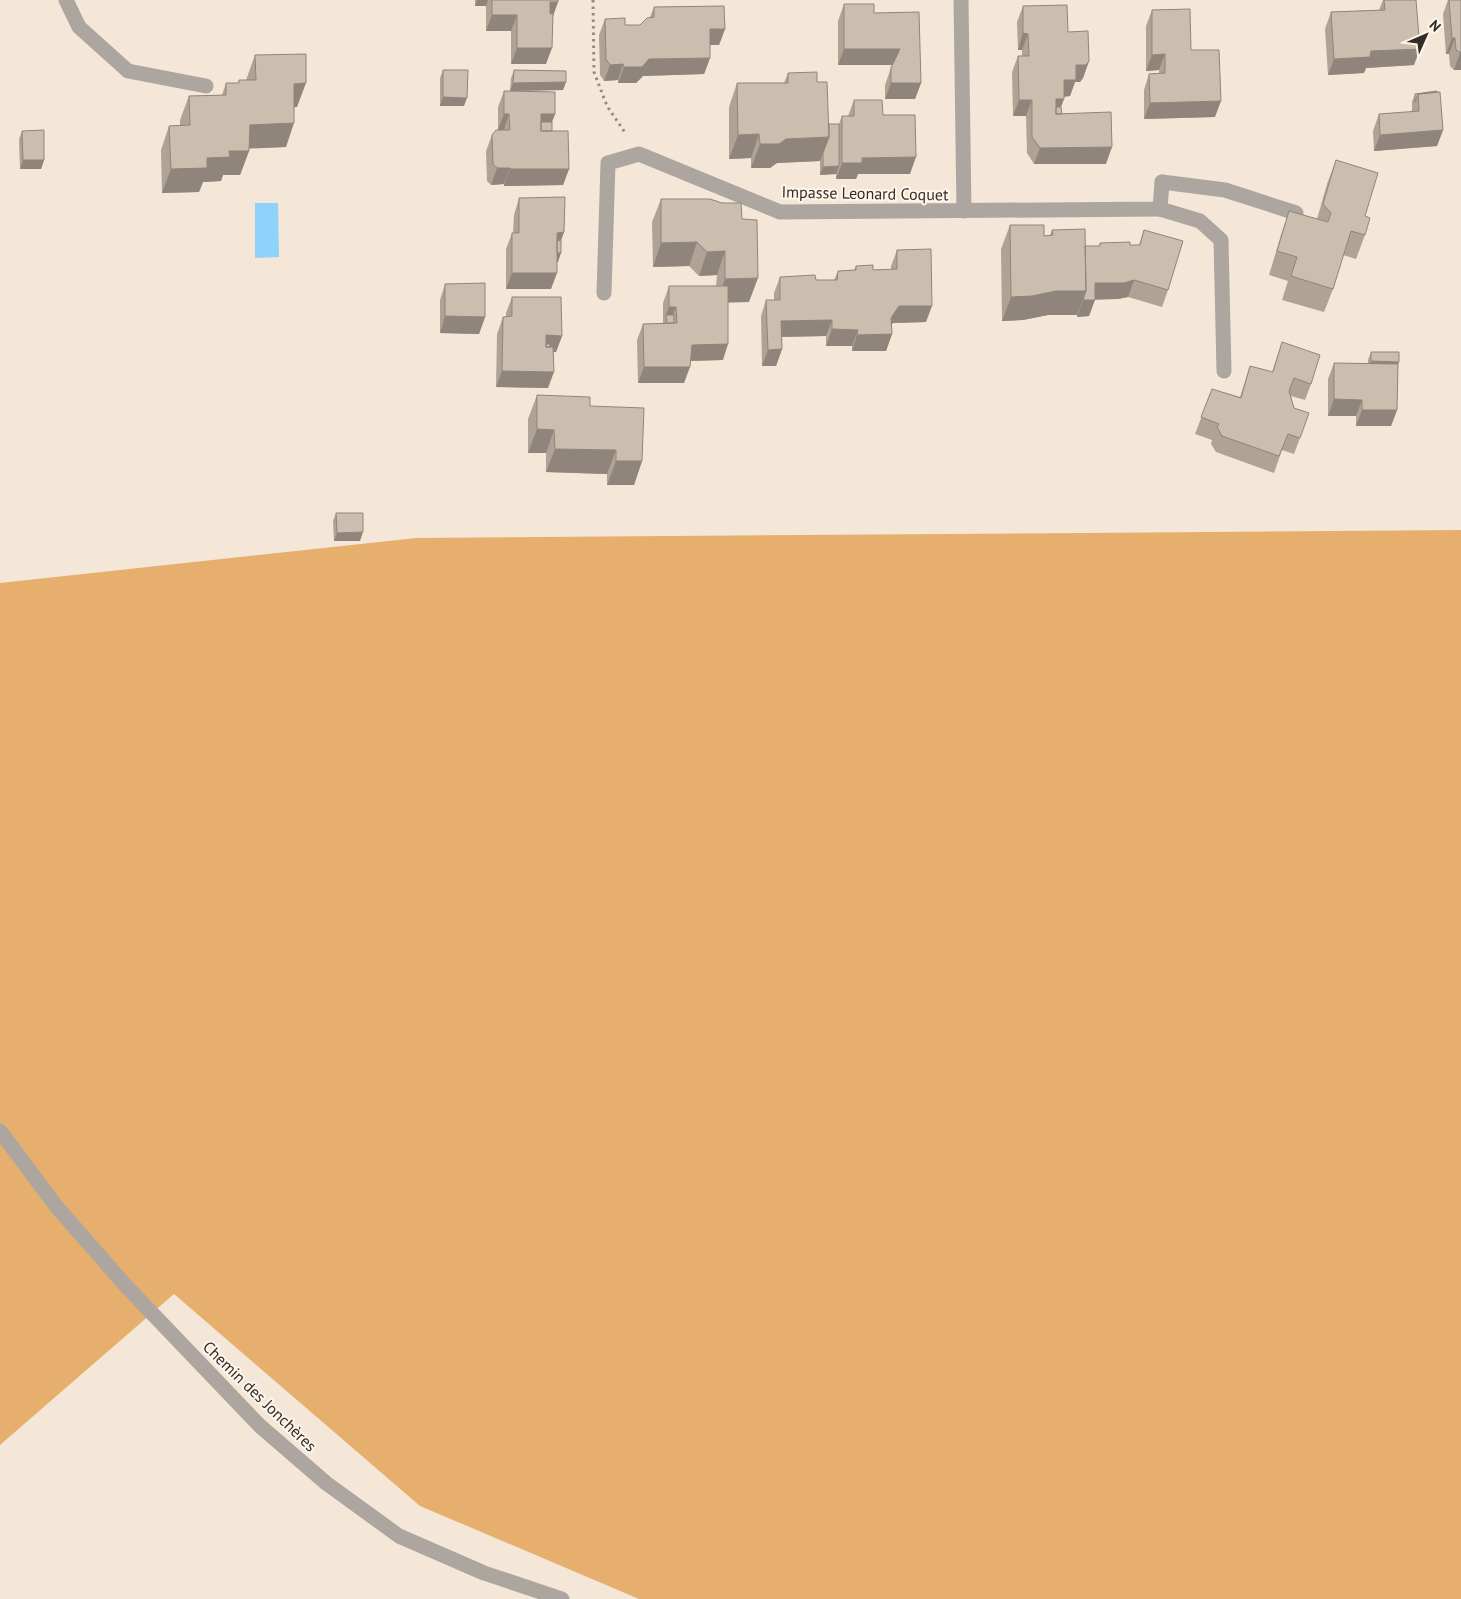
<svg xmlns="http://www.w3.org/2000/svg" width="1461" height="1599" font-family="'PT Sans',sans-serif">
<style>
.green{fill:#e7af6d}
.water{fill:#8ed3f9}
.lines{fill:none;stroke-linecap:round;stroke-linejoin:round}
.path{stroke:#958b80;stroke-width:3;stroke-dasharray:2.5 4;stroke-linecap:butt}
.lane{stroke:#ada6a0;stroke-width:15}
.street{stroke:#ada6a0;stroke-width:15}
.wall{fill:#afa396}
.shaded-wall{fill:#8f857a}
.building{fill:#ccbeaf;stroke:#8f857a}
.labels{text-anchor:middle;stroke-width:4;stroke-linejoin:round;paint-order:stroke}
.street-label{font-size:16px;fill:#332d27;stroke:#fef5eb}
</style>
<rect width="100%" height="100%" fill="#f5e7d7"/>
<!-- green -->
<path class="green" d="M1461,530v1069h-822l-219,-93 -246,-212 -174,151v-862l416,-45z"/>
<!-- water -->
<path class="water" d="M255,203h23l1,54 -24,1z"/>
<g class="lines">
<!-- path -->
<path class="path" d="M593,0l1,72 13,34 19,28"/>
<!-- lane -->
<path class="lane" d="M66,0l13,27 49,44 78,15
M1162,182l63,8 71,23
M1160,209l40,12 21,19 3,131"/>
<!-- street -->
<path class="street" d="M961,0l3,211
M604,293l4,-130 31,-9 141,58 380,-3 2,-27
M0,1131l56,75 70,80 134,140 66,57 73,53 85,37 78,26"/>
</g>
<!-- wall -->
<path class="wall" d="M475,0h83l-5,15 -7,49h-35v-33h-25v-25h-11z
M1383,0h33l-2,65 -48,3 -2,5 -36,2 -3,-46 6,-17 48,-2z
M1448,0h13v70h-7l-4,-4 -1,-12h-3l-3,-40z
M844,4l30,9 47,70 -6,16h-30v-14l7,-20h-54v-44z
M1023,6l45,26 21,29 -6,17 -3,4h-5l-5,14 -6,1 -3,10 1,7 44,50h-72l-7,-11 -1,-37h-13l-1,-44 6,-16h4v-6h-4l-1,-28z
M654,7l71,22 -6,16h-9v13l-6,16 -61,2 -7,7h-18v-3l-14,1 -4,-6 -1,-40 6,-16 20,6h15l10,-8z
M1152,10l39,40 24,67 -71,2v-29l5,-16 10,-1v-3l-13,1v-45z
M255,55l42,52h-3l-8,40 -37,1v3l-9,24h-17l-2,6 -18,1 -4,10 -37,1 -1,-43 8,-24 11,-1v-5l9,-24 33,-1 4,-12h12l1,-3h7z
M443,70l21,36h-24v-28z
M514,70l52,12 -3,8 -53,1 1,-13z
M788,73l29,9 12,42h10l3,-8h6l6,-16 29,15 27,59h-52l-2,5h-20v-5l-16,1v-14l-43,2 -7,5h-19v-10l-22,1v-52l8,-24h47z
M504,91l51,23 -3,8v9l17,38 -6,16 -59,1v-2l-13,1 -4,-4 -1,-30 6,-16 6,-5v-23z
M1437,91l6,39 -6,16 -63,5 -1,-20 6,-17 33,-2v-10l3,-8z
M22,131l22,29 -3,9h-21l-1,-30z
M1336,160l29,56v19l-9,24 -13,-4 -10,34 -9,23 -42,-12 6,-19 -19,-6 12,-40 8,-24 28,8 10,-35z
M519,198l45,34 -3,8 -3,22h-1l-6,27h-45v-40l6,-16h1l1,-18z
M661,199l81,19 7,84h-21l-5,58 -32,1 -7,22h-46l-1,-43 6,-16 20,-1v-20l6,-17h47l1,-11 -18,1 -10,-10 -36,1 -1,-45z
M1010,225l34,11 6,-1 2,-5 33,16h14l1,-3 30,2h9l5,-15 24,60 -6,17 -34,-10 -10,2h-23l-6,17 -12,1v-2h-29l-25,5 -21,1 -1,-72z
M897,250l29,72 -33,1 -2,2 1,9 -6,17h-34v-5h-26v-10l-44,1v12l-6,17h-14l-1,-50 5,-16h8v-7l6,-16 36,3h18l4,-9 16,-1 2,-4 17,4 18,-1v-3z
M445,284l40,33 -6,17 -39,-1v-33z
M512,297l50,39 -6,16h-3l-5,36 -52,-1 1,-53 6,-17h3v-4z
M1282,342l29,42 -6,16 -14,-4 9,42 -6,16 -12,-4 -8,23 -58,-21 -5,-8 1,-4 -17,-6 17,-45 28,8 10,-31 22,6z
M1371,352l27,12 -1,46 -6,16h-35v-10h-28v-37l6,-16h34v-3z
M537,395l53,11 52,55 -8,24h-27v-11l-61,-2v-19h-18v-34z
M336,513l24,28h-26l-1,-20z"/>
<!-- shaded-wall -->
<path class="shaded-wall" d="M477,0h11l-2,6h-11z
M550,2h8l-6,17h-8z
M492,15h25l-6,16h-25z
M710,29h15l-6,16h-15z
M1023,33l5,1 -6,16h-4z
M1452,38h3l-6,16h-3z
M517,48h35l-6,16h-35z
M844,49h56l-6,16h-56z
M1420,49l-6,16 -48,3 -2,5 -36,2 6,-16 37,-8z
M1460,53h1v17h-7z
M1165,54l-6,16 -13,1 6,-16z
M710,58l-6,16 -61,2 -7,7h-18l6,-16 25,-8z
M1089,61l-6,17 -3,4h-5l-5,14 -12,1 6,-17 12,-15z
M623,64l-5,16 -14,1 6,-16z
M566,82l-3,8 -53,1 3,-8z
M306,83l-9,24 -12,1 9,-24z
M891,83h30l-6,16h-30z
M443,97l24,1 -3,8h-24z
M1056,99h8l-6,16 -5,1z
M1019,100h13l-6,16h-13z
M1221,101l-6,16 -71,2 6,-16z
M504,114h5l-5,16h-6z
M541,114h14l-6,16h-11z
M294,123l-8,24 -45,2 9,-24z
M1443,130l-6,16 -63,5 6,-16z
M759,134l-8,24 -22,1 9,-24z
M829,137l-9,24 -43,2 -7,5h-19l9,-24 26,-5z
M1112,147l-6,17h-72l6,-16z
M229,151h20l-9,24h-17l-2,6 -18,1 -4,10 -37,1 9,-24z
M916,157l-6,17h-52l-2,5h-20l6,-16 20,-5z
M23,160h21l-3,9h-21z
M839,166l-3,8 -16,1 3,-8z
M497,168h13l-6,16 -13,1z
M510,169h59l-6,16 -59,1z
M564,232l-6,17h-4l3,-16z
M697,242l-8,24 -36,1 8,-24z
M725,251l-8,24 -18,1 8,-24z
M554,253h7l-3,9 -7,-1z
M512,273h45l-6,16h-45z
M758,278l-9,24 -33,1 9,-24z
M1134,280l-6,17 -10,2 -29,1 6,-17z
M1056,291h30l-9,24h-29l-25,5 -21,1 9,-24z
M1083,300h12l-6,16 -12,1z
M899,306h33l-6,16 -33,1 -8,11h7l-6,17h-34l5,-16 34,-17z
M669,307h7l-6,16 -4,-8z
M445,316l40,1 -6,17 -39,-1z
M832,320l-6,16 -51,1 6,-16z
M832,329l26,1 -6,16h-26z
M546,335l16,1 -6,16h-12z
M728,344l-5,16 -37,1 6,-16z
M782,349l-6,17h-14l6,-16z
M1371,361l28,1 -3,8h-28z
M644,367h46l-6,16h-46z
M502,371l52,1 -6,16 -52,-1z
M1334,399l28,1 -6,16h-28z
M1362,410h35l-6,16h-35z
M537,429l17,1 -8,23h-18z
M555,449l61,1 -9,24 -61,-2z
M616,461h26l-8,24h-27z
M363,532l-3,9h-26l3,-8z"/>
<!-- building -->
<path class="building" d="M492,0h66v2h-8v12l3,-1 -1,35h-35v-33h-25z
M1384,0h32l4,49 -49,2 -1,6 -36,2 -3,-47 54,-2z
M1449,0h12v53l-5,-3 -1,-12h-3z
M844,4h30v9l45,-1 2,71h-30v-15l9,-19h-56z
M1067,5l1,27 20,-1 1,30 -3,4h-10v15h-12v19h-8v15l55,-2 1,35 -72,1 -8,-11v-37h-13l-1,-44h11l-1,-22 -5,-1v-27z
M724,6l1,23h-15v29l-61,1 -7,8h-18l-1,-3 -13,1 -4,-6 -1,-40 20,-1v7h15l7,-7 7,-1v-10z
M1190,9l1,41h28l2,51 -71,2 -1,-29 16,-1v-19l-13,1v-45z
M306,54v29l-12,1v39l-44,2 -1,26h-20l1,6 -23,1v10l-36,1 -2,-43 21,-1 -1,-29 37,-1v-12h13v-3h17l-1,-25z
M443,70h25l-1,28 -24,-1z
M514,70l52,1v11l-53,1z
M817,72v10h10l2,55 -43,2 -7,5h-19l-1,-10 -21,1 -1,-52h51v-10z
M504,91l51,1v22h-14v17h27l1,38h-59v-1h-13l-4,-4 -1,-29 4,-5h14l-1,-16h-5z
M1437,91v1l-19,2 -3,8v-8z
M1440,92l3,38 -63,5 -1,-21 40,-3 -1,-17z
M854,100h28l1,15h32l1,42 -54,1v5h-20v-47h12z
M1056,107h5l1,7h-6z
M541,122h11v9h-11z
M829,124h10v42l-16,1v-14l6,-16z
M44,130v30h-21l-1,-29z
M1336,160l42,13 -13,43 5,2 -5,17 -14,-4 -18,58 -42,-13 6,-19 -20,-6 12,-40 39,11 3,-9 -8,-9z
M565,197l-1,35 -7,1v40h-45v-40h7v-35z
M661,199h49l12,4h19l1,16 15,1 1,58 -33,1v-28l-18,1 -10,-10 -36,1z
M1010,225h34v11l9,-1 -1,-5 33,-1 1,62h-30l-24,5 -21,1z
M1144,230l39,11 -15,49 -34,-10 -10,3h-29v17h-12l3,-9 -1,-45h15v-3l30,-1v3h10z
M561,240v13h-4v-12z
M931,249l1,57h-33l-8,12 1,16 -35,1 1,-5 -26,-1v-9l-51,1 1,28 -14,1 -2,-50h14v-23l35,-2 1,5h21l1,-9 18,-1v-4l17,-1v5l24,-1v-19z
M485,283v34l-40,-1v-32z
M669,286h59v58l-36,1 -2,22h-46l-1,-43 34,-1 -1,-16h-7z
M512,297h49l1,39 -16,-1v12h7l1,25 -52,-1 1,-54 9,-1z
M666,315h8v8h-7z
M1282,342l38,13 -9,29 -17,-6 -5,13 5,17 15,5 -9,25 -12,-4 -9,22 -57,-20 -5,-9 2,-3 -18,-7 11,-28 29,9 9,-32 23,6z
M546,344h4v3h-4z
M1371,352h28v10l-28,-1z
M1334,363l64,1 -1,46h-35v-10l-28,-1z
M537,395l53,2v9l54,2 -2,53h-26v-11l-61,-1 -1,-19 -17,-1z
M336,513h27v19l-26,1z"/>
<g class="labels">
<!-- street labels -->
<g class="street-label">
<text transform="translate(865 193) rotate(1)" y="6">Impasse Leonard Coquet</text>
<text transform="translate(260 1396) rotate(44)" y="6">Chemin des Jonchères</text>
</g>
</g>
<!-- north arrow -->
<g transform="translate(1426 35) rotate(45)" stroke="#fef5eb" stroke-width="4" paint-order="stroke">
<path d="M0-4L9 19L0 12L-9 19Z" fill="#332d27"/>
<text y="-8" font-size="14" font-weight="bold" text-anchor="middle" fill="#332d27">N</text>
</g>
</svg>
